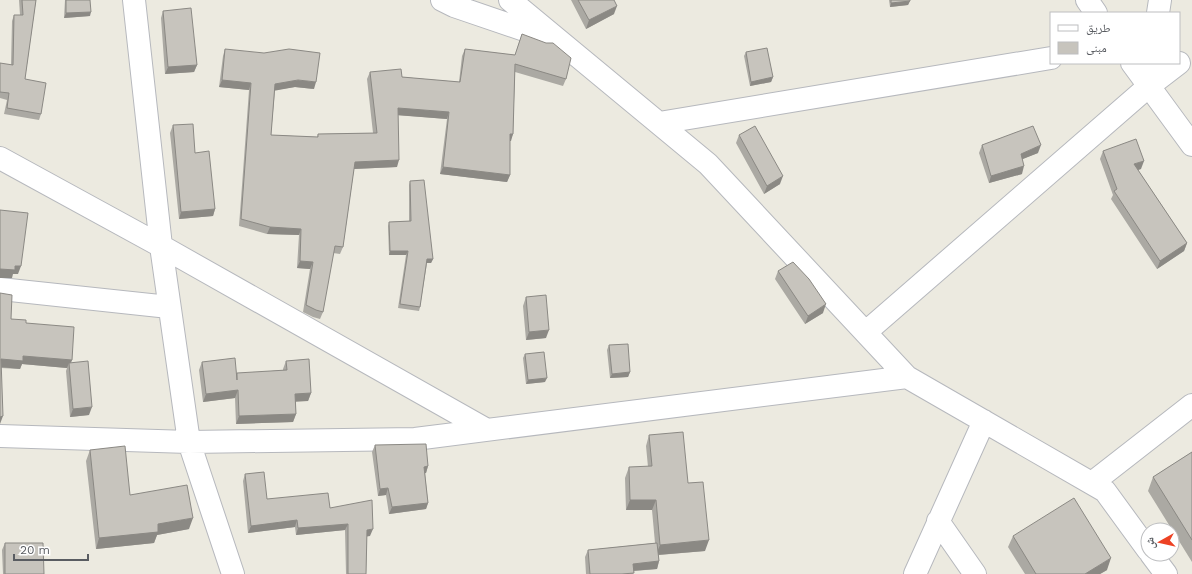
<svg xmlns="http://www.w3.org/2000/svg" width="1192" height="574" font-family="'Work Sans','Noto Naskh Arabic',sans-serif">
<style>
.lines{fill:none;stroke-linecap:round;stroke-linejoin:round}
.minor-casing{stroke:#b6b8bd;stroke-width:24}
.minor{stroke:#fff;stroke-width:22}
.wall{fill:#aba9a3}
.shaded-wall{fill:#8b8984}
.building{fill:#c7c4bd;stroke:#8b8984}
</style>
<rect width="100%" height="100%" fill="#eceae0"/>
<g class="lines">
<!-- minor casing -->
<g class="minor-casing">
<path id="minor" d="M134,0l27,246 28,196 44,132
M442,0l12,6 94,32
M510,0l198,164 199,213 198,114 43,59
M1087,0l9,13
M1158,13l2,-13
M1132,63l60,82
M1152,63l-3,23 30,-23
M659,123l392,-65
M0,158l161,88 326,184
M0,289l169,18
M866,332l283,-246
M0,436l189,6 226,-3 492,-62
M1092,483l100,-78
M938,521l37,53
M1151,554l15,20
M915,574l69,-153"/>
</g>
<!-- minor -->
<use href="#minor" class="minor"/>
</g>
<!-- wall -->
<path class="wall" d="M19,0h17l-11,79 16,35 -2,6 -35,-6 3,-14 -7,-2v-35l11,2 1,-44 2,-6h6z
M65,0h25v16l-26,2z
M571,0h43v14l-28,15z
M889,0h21l-2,5 -18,2z
M163,11l34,54 -3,7 -29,2 -4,-56z
M522,34l44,45 -3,7 -48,-14 -2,62 -3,7v34l-3,7 -67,-8 7,-55 -49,-4 -1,52 -43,2 -11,78 -3,7 -7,-1 -10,59 -3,7 -7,-2 -10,-5 7,-43 -13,-1 2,-33 -32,-1 -28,-8 10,-136 -30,-3 4,-31 2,-7 89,40 -19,-2 -20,3 -4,45 46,2 1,-3 55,-1 -6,-54 3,-7 32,5 57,5 3,-26 3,-7 50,6z
M746,52l27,25 -2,5 -21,4 -6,-30z
M173,125l22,28 20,56 -2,7 -34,3 -9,-86z
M739,135l41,49 -16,10 -28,-51z
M982,145l56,8 -16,6v15l-33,9 -10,-30z
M1103,151l38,18 -3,1 49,73 -3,8 -27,18 -46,-70 2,-4 -13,-36z
M410,181l23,78 -2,4h-4l-7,44 -1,4 -21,-3 8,-53h-17l-1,-29 1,-4 20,-1v-36z
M778,271l45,42 -18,11 -30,-45z
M0,293l11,26 15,4 46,37 -1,3 18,52 -19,2 -4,-46 1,-3 -45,-4 -2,5 -19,-1z
M526,297l20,41 -20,2 -3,-34z
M609,345l21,27 -2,5 -18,1 -3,-28z
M525,354l20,28 -19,2 -3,-26z
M286,361l25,32 -3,8h-12v13l-3,8 -57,2 -1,-26 -32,4 -4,-32 3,-8 35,12 46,-4v-1z
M649,435l56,116 -46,4v6l-2,8 -23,2 -1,3h-47l-1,-17 3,-7 67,-7 -3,-33h-26l-1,-32 4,-11h19l-2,-21z
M375,445l53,21 -2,7h-1l3,30 -2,6 -37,5 -3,-19 -8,1 -6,-44z
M90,450l40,45 59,34 -32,6 -3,8 -58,6 -10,-88z
M1192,452v110l-44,-71 5,-14z
M245,474l22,25 63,9 40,28h-3l-1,38h-20l-1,-44 -49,5 -1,-8 -47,6 -5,-52z
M1013,536l94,34 -7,4h-75l-17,-27z
M5,543l39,31h-41l-1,-24z"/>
<!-- shaded-wall -->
<path class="shaded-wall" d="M910,1l-2,4 -18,2 1,-4z
M617,6l-3,8 -28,15 3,-9z
M91,12l-1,4 -26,2 2,-5z
M197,65l-3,7 -29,2 3,-7z
M773,77l-2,5 -21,4 1,-4z
M222,80l29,3 -2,7 -30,-3z
M298,80l18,2 -2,7 -19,-2 -22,4 2,-7z
M398,108l51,4 -2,7 -52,-4z
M510,134h3l-2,7h-3z
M1041,145l-3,8 -20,8 3,-7z
M399,160l-2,7 -44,2 2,-7z
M1144,161l-3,8 -10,3 3,-8z
M1024,166l-2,8 -33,9 2,-7z
M443,167l67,8 -3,7 -67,-8z
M783,176l-3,8 -16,10 3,-8z
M215,209l-2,7 -34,3 2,-7z
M270,227l31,2 -2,6 -32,-1z
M1187,243l-3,8 -27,18 3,-8z
M390,251h18l-2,4h-17z
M427,259h6l-2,4h-5z
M300,261l13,1 -3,7 -13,-1z
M15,266h6l-3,8h-5l-1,4h-12v-9z
M826,304l-3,9 -18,11 3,-8z
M549,330l-3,8 -20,2 3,-8z
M23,356l49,4 -3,6v-3l-2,5 -45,-4 -2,5 -20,-2 1,-8z
M630,372l-2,5 -18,1 2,-4z
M547,378l-2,4 -19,2 2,-4z
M238,390l-3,8 -32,4 3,-8z
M311,393l-3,8 -16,1 3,-8z
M92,407l-3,8 -19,2 3,-8z
M296,414l-3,8 -57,2 3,-8z
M3,416l-3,8v-7z
M428,466l-2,7 -4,1 2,-7z
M388,488l-2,7 -8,1 2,-7z
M630,500h26l-4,10h-26z
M428,503l-2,6 -37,5 3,-7z
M193,518l-4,11 -32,6 -3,8 -58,6 3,-11 59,-14z
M297,520l-2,7 -47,6 3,-7z
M348,524l-3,6 -49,5 2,-7z
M373,529l-3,7 -6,1 3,-7z
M709,540l-4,11 -49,4 4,-10z
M1111,558l-4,12 -7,4h-15z
M659,561l-2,8 -27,2 3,-7z"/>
<!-- building -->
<path class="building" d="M22,0h14l-11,79 21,4 -5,31 -34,-6 2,-15 -9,-1v-29l13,2 1,-50h9z
M66,0h24l1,12 -25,1z
M578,0h36l3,6 -28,14z
M891,0h19v1l-19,2z
M191,8l6,57 -29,2 -5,-56z
M522,34l24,9h7l18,15 -5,21 -51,-15 -2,70h-3v41l-67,-8 6,-55 -51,-4 1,52 -44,2 -12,85 -8,-1 -12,66 -7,-2 -10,-5 7,-43 -13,-1 1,-32 -31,-2 -29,-8 10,-136 -29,-3 3,-31 39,4 25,-4 31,4 -4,29 -18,-2 -23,4 -4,51 47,2v-3l59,-1 -7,-61 31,-3 1,8 58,5 5,-33 50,6z
M767,48l6,29 -22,5 -5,-30z
M193,124l2,29 14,-2 6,58 -34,3 -8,-87z
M755,126l28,50 -16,10 -28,-51z
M1033,126l8,19 -20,9 3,12 -33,10 -9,-31z
M1136,139l8,22 -10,3 53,79 -27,18 -46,-70 3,-2 -14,-38z
M424,180l9,79h-6l-7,48 -20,-3 8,-53h-18l-1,-29 22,-1 -1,-40z
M0,210l28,3 -7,53h-6v4l-15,-1z
M793,262l16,17 17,25 -18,12 -30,-45z
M0,293l12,2 -1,24 15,1v3l48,4 -2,33 -49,-4v5l-22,-2 2,57 -3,1z
M546,295l3,35 -20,2 -3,-35z
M628,344l2,28 -18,2 -3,-29z
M544,352l3,26 -19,2 -3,-26z
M235,358l2,22v-7l50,-3 -1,-9 23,-2 2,34 -16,1 1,20 -57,2 -1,-26 -32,4 -4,-32z
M88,361l4,46 -19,2 -4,-46z
M683,432l5,51 15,-1 6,58 -49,5 -4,-45h-26l-1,-33 23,-1 -3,-31z
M426,444l2,22 -4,1 4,36 -36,4 -4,-19 -8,1 -5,-44z
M125,446l5,49 57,-10 6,33 -35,6v8l-59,6 -9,-88z
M1192,452v88l-39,-63z
M264,472l3,27 61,-6 2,15 42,-8 1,29 -6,1 -1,44h-18v-50l-50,4 -1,-8 -46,6 -6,-52z
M1074,498l37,60 -26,16h-49l-23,-38z
M5,543h38l1,31h-39z
M657,543l2,18 -26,3 1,9 -12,1h-32l-2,-24z"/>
<!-- legend -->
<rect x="1050" y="12" width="130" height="52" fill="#ffffff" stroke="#bdbec0"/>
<rect x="1058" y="25" width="20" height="6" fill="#ffffff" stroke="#bdbec0"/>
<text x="1086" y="32" font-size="12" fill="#595c61">طريق</text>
<rect x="1058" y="42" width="20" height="12" fill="#c7c4bd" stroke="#bdbec0"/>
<text x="1086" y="52" font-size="12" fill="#595c61">مبنى</text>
<!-- north arrow -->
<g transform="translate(1160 542) rotate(262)"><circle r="19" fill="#ffffff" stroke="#bdbec0"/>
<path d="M0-3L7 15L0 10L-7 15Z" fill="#ed4224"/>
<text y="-6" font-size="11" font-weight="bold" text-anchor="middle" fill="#595c61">ش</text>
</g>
<!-- scale -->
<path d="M14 554v6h74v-6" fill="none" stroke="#595c61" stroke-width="2"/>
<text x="20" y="554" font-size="12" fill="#595c61" stroke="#ffffff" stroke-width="3" paint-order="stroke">20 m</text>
</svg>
